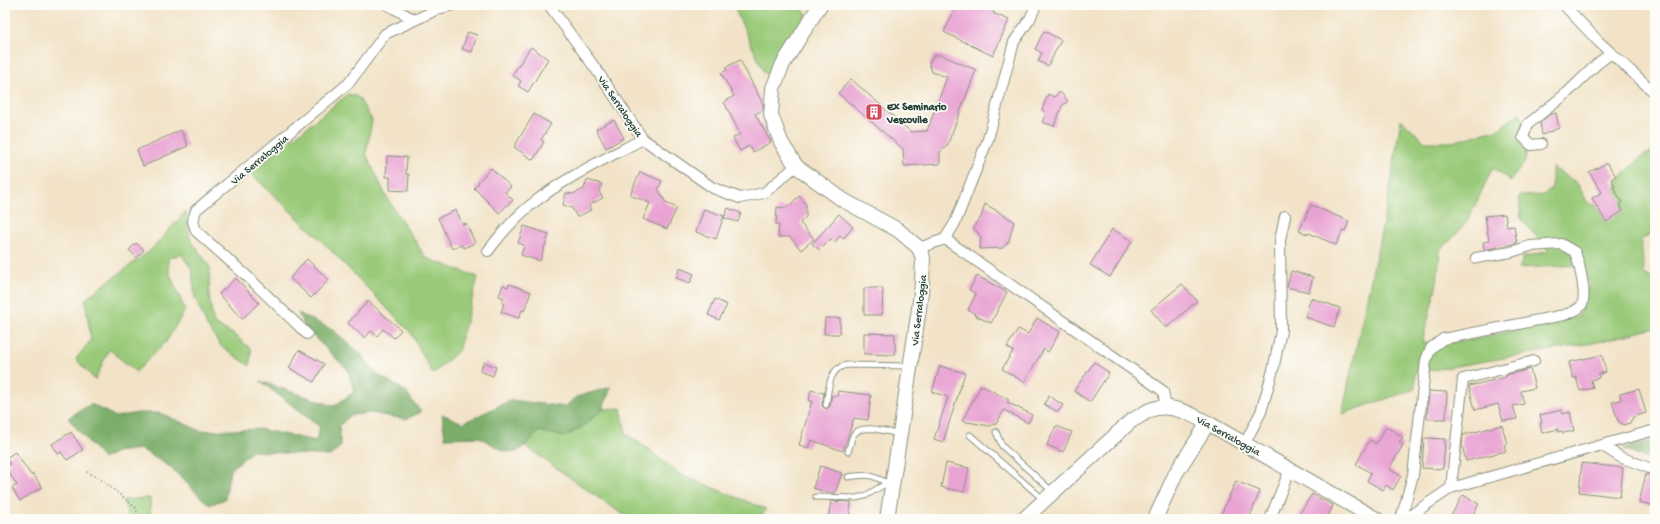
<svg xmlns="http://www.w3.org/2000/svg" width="1660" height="524" font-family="'Gochi Hand',sans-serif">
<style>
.green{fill:#9aca79;stroke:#5c8456}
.forest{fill:#7bae69;stroke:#4d764e}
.building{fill:#e9a3d3}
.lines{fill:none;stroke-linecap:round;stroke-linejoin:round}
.lane-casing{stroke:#88907e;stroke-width:7}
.street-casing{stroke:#88907e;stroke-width:12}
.secondary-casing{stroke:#88907e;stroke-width:16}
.path{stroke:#88907e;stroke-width:2;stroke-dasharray:1 3;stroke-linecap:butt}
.lane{stroke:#fff;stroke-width:5}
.street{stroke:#fff;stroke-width:10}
.secondary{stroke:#fff;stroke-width:14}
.labels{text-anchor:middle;stroke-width:3.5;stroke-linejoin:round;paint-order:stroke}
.street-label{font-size:11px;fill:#1f3d34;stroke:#fdfcf7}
.poi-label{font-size:11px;font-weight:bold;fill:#1f3d34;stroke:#fdfcf7;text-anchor:start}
</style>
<rect width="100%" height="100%" fill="#fdfcf7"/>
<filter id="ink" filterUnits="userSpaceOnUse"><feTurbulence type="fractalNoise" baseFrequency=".025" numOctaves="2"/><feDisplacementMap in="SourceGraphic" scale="8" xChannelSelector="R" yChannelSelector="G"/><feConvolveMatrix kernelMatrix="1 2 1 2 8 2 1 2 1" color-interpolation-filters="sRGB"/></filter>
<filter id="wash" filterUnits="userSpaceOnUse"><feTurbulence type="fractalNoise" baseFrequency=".012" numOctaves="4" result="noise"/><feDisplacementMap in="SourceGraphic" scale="16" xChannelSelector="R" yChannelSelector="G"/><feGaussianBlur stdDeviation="0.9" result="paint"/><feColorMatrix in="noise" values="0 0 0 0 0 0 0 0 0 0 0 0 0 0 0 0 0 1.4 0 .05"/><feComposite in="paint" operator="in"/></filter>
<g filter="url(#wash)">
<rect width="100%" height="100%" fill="#f2e3c8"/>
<!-- green -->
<path class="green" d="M733,5h66l8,10 -35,65 -8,-8z
M348,94l10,3 14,23 -6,34 21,44 39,60 52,19 -20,74 -25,23 -22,-41 -92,-95 -69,-65z
M1520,112l8,26 -3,24 -15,19 -17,-14 -25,53 -15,18 -13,12 -3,33 -15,60 50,-3 107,-24 10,-32 -7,-19 -63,3 5,-11 25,-6 -28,-32 -2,-23 25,-1 8,-7v-21l25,16 11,20 19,6 12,-30 25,-24 11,-4v81l-14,7 3,35 11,6v48l-62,15 -178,30v16l-73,25 46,-214 13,-81 24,23h27l47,-13z
M186,211l4,28 20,28 -1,29 5,28 19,10 18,15 -1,17 -29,-20 -14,-20 -12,-28 -3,-29 -11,-15 -13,4 1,14 16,38 -19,32 -30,30 -27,-23 -14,31 -19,-21 15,-19 -6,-41 66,-49z
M621,408l5,26 22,15 31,25 87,35 -6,10h-129l-21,-13 -85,-60 14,-16 25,7 18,-10 21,-18z
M150,498l1,21h-22l-6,-19z"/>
<!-- forest -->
<path class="forest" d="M298,313l35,17 26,22 18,22 28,17 16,21 -15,7 -36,-6 -19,2 -12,11 2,20 -11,10 -78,-5 -22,19 -5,29 -16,6 -39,-38 -29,-18 -24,3 -14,7 -35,-41 23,-14 25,13 22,-4h22l41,18 58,-2 57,12 4,-14 -60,-46 74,25 20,-14 -6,-22 -42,-41z
M611,387l-8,22 -21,18 -18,10 -25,-6 -14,15 -8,6 -13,-1 -25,-14 -34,1 -3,-24 21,9 48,-23 54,7 11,-10z
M1655,440v22l-31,-13z"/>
<g id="blocks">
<!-- building -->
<path class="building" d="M957,5h40l-4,8 16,7 -16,36 -49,-24z
M1044,31l17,9 -13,26 -10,-5 4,-8 -7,-4z
M468,32l9,3 -5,17 -10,-3z
M531,47l17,12 -20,33 -10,-6 3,-5 -9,-6z
M934,55h7l35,15 -29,76 -7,6v12l-36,2 -1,-17 -65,-56 13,-14 60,53 16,-1 20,-54 -15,-5 -3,-9z
M740,60l23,44v6l-8,4 16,28 -18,10 -4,-6 -9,5 -7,-13 7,-4 -16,-32 10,-6 -13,-23 6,-3 -1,-3z
M1060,92l8,9 -6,5 -8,20 -12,-4 4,-9 -4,-3 6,-16 6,3z
M1556,113l3,15 -17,7 -2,-12 9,-8z
M534,114l17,10 -10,16 3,2 -11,18 -19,-13z
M614,120l10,18 -18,10 -10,-19z
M181,130l7,16 -45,20 -6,-16z
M387,156l20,1 -1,17h3l-1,17 -18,-1v-13h-4z
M1607,163l9,13 -5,3 4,7 -2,1 9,15 -3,2 4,7 -17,11 -14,-24 10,-6 -13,-20z
M491,168l20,19 -6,5 8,8 -14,13 -25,-25 5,-5 -1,-1z
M640,172l22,9 -4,8 8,14 11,5 -10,21 -24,-10 7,-16 -20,-8z
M587,180l15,4 -3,8 4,6 -14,7 2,5 -14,7 -5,-9 -9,-3 3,-12 7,1 11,-5z
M799,196l7,8v13l-6,6 14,16 -13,11 -11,-13h-12l1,-12h-3l1,-18 10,1z
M985,204l29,17 -5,20 -6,7 -23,1 1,-12 -8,-10 8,-10z
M1311,205l38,16 -4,10 -2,-1 -7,15 -27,-12 -1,1 -9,-3z
M728,208l13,5 -3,9 -14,-4z
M704,209l20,7 -8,23 -20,-7z
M456,210l7,15 3,-2 9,20 -11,5 -2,-3 -10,4 -14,-31z
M839,214l14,13 -10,12 -3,-3 -5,6 -4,-3 -11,11 -8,-6z
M1505,214l2,13 7,-1 3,17 -33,7 -1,-8 6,-1 -4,-25z
M524,226l25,8 -9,27 -19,-6 3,-10 -6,-2z
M1112,229l20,12 -22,36 -20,-12z
M136,243l8,7 -7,8 -8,-8z
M307,259l22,21 -18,18 -21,-20z
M680,268l14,6 -4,9 -14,-5z
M1291,271l22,6 -4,15 -22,-5z
M977,276l30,16 -16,31 -17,-8 1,-1 -7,-4 8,-16 -7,-4z
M236,278l23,25 -17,16 -23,-25z
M509,284l22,8 -7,19 -2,-1 -3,8 -18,-6 3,-9h-2l2,-5 -5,-2 4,-11 5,2z
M1182,284l15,17 -31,27 -15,-18z
M864,288h19l-1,27h-18z
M1311,298l29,10 -6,19 -29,-10z
M715,299l12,6 -8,15 -11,-5z
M368,301l33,29 -7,8 -11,-9 -6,7 -6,-5 -6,7 -17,-15z
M825,318h15v16h-16z
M1037,318l23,14 -12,20 -4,-3 -20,33 -22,-13 11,-18 -6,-4 11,-18 10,5z
M864,333l31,1v21l-31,-1z
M299,350l25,14 -10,18 -25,-14z
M1602,355l4,17 -8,2 1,4 -8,2 2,8 -13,3 -4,-14 -3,1 -4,-16z
M484,362l12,5 -3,9 -13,-5z
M1094,362l15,11 -19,29 -16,-11z
M940,366l25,7 -22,69 -9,-3 14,-42 -16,-5z
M1530,369l5,19 -14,3 3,13 -11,2 4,13 -14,2 -5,-17 -23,6 -6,-24 37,-9v-2z
M981,385l28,15 -2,2 25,13 -4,8 -24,-13 -7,13 -8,3 -27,-5z
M1639,389l7,24 -13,4 -3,6 -6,2 -6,-4 -6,-19 9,-2 -1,-6z
M811,390l13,3 -2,13 4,3 4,-3 2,-11 5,2 1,-6 33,4 -3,25 -14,-2 -11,33 -32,-11 -3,8 -9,-3 13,-44h-3z
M1429,391l18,1 -1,27h-19z
M1049,396l14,9 -5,7 -14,-8z
M1562,410l1,4 7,-2 4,19 -11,2 -1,-2 -4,1v-3l-16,4 -2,-10h2l-2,-8z
M1502,425l5,19 -3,1 2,6 -40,10 -4,-16 1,-10z
M1056,426l16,6 -9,20 -16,-7z
M1386,427l17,10 -4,5 4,3 -14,24 12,7 -8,14 -7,-5 -3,5 -16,-9 4,-8 -15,-9 14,-24 6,4z
M71,432l12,18 -16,10 -6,-8 -3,2 -6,-10z
M1424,438l21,1 -2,30 -21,-1z
M15,452l16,23 2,-1 9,13 -22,14 -8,-13 5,-3 -12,-18 5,-3 -4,-6z
M946,463l23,5 -5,24 -23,-5z
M1582,463l41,5 -3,29 -41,-5z
M820,466l22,7 -7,20h-6l-16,-5z
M1646,474l9,3v29l-16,-4z
M1236,481l24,10 -11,28h-30z
M1312,494l21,11 -6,14h-31z
M1463,495l16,9 -9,15h-21z
M831,501l20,1 -2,17h-21z"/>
</g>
</g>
<g filter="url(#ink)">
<use href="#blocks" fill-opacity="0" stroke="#88907e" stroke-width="1"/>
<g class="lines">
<!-- lane casing -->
<g class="lane-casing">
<path id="lane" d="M826,405c3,-16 2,-37 21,-40l63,1
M996,432l6,14 51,46
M970,435l74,65
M848,452c2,-6 3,-13 6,-18 8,-11 34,-2 45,0
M848,477c20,-3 23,-3 41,7
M816,497l40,1 9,-2 22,-13"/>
</g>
<!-- street casing -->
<g class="street-casing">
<path id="street" d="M388,5l27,15
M549,5l49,67 45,67 70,49 27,10 24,-5 32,-27
M1564,5l35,37 56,51
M1541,144l-10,1 -8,-8 5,-13 39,-31 30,-29 14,-11
M945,239l218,152 3,16
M919,248l26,-9 10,-16 33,-84 26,-97 16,-23 6,-14
M488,251c13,-17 27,-34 44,-47 34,-27 73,-45 111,-65
M307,334l-58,-56 -53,-47 -3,-10 3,-11 153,-127 36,-49 53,-25 15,-4
M1245,443l16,-31 12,-42 8,-39 -1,-91 5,-24
M1603,446l17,11 35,13
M1451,488l204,-58
M1270,519l20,-50
M1401,519l12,-44 13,-115 5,-12 12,-9 121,-24c6,-2 13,-4 17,-9 7,-9 -2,-43 -6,-54l-14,-8 -31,2 -19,6 -35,6
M1405,519l46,-31 12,-109 71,-18"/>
</g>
<!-- secondary casing -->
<g class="secondary-casing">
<path id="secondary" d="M820,5l-37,59 -10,24 -2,27 10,27 15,24 47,34 55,30 21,18 4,10 -1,25 -3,26 -32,210
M1024,519l107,-98c6,-3 13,-8 19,-11 19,-8 41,4 58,13l168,96
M1155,519l21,-46 32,-50"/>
</g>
<!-- path -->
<path class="path" d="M87,472l15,8 34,28 3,11"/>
<!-- lane -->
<use href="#lane" class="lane"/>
<!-- street -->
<use href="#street" class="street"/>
<!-- secondary -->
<use href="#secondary" class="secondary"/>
</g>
</g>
<!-- icons -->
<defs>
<g id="building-square" transform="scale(0.9)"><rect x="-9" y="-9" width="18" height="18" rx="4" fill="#d1495b" stroke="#fdfcf7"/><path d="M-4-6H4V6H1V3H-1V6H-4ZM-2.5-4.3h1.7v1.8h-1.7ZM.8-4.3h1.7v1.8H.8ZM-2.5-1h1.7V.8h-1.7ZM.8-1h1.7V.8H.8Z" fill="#fff"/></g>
</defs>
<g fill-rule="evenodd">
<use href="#building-square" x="874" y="112"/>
</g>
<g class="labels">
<!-- street labels -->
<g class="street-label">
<text transform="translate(621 106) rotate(56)" y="4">Via Serraloggia</text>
<text transform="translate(259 159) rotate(-40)" y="4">Via Serraloggia</text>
<text transform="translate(918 310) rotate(-83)" y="4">Via Serraloggia</text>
<text transform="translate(1229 435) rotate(29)" y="4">Via Serraloggia</text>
</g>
<!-- poi labels -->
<g class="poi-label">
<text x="887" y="110">Ex Seminario<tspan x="887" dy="13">Vescovile</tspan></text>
</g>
</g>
<!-- margin -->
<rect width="1660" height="524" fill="none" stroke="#fdfcf7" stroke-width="20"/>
</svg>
